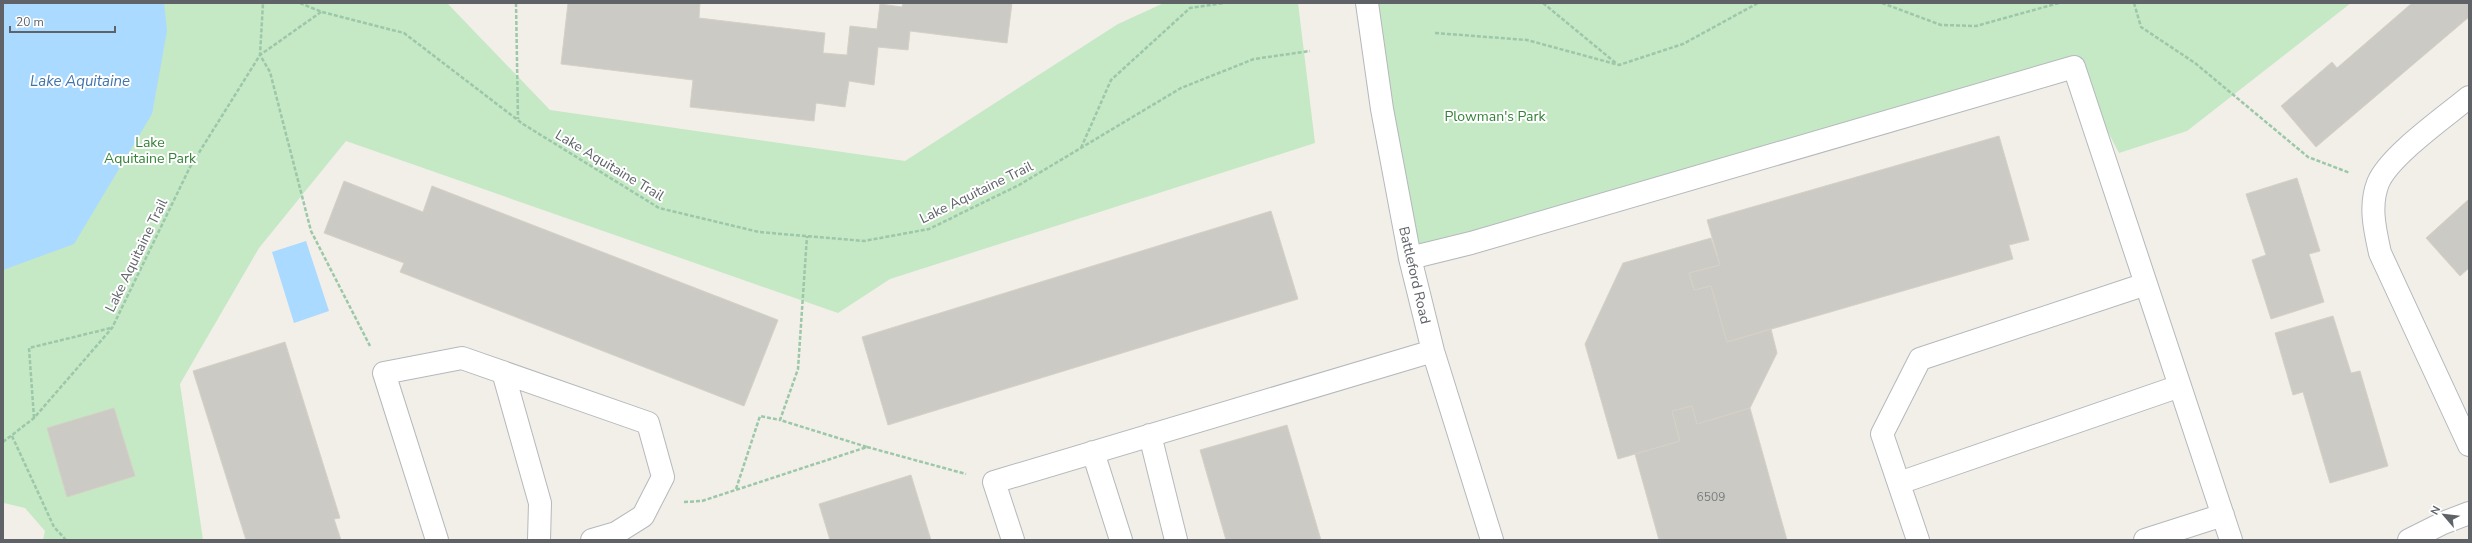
<svg xmlns="http://www.w3.org/2000/svg" width="2472" height="543" font-family="'Nunito Sans',sans-serif">
<style>
.green{fill:#c5e8c5}
.water{fill:#aadaff}
.building{fill:#cccac5;stroke:#d6d1c6}
.lines{fill:none;stroke-linecap:round;stroke-linejoin:round}
.minor-casing{stroke:#b5b8bc;stroke-width:24}
.path{stroke:#9cc7a9;stroke-width:2.5;stroke-dasharray:4 2;stroke-linecap:butt}
.minor{stroke:#fff;stroke-width:22}
.labels{text-anchor:middle;stroke-width:4;stroke-linejoin:round;paint-order:stroke}
.number-label{font-size:12px;fill:#7a7d7f}
.park-label{font-size:14px;fill:#348238;stroke:#fff}
.street-label{font-size:14px;fill:#5f6368;stroke:#fff}
.water-label{font-size:15px;font-style:italic;fill:#4174aa;stroke:#fff}
</style>
<rect width="100%" height="100%" fill="#f1efe8"/>
<!-- green -->
<path class="green" d="M3,3h444l103,107 355,51 213,-137 46,-21h134l17,140 -425,136 -52,34 -492,-172 -87,107 -79,136 23,156h-160l2,-9 -20,-23 -21,-5 -1,2z
M1367,3h984l-164,128 -68,22 -45,-86 -664,191z"/>
<!-- water -->
<path class="water" d="M3,3h161l3,28 -15,83 -78,130 -71,26z
M306,241l23,70 -35,12 -22,-71z"/>
<!-- building -->
<path class="building" d="M568,3h132l-1,15 126,15 -2,20 24,2 3,-29 27,3 3,-25 22,3 1,-4h109l-5,40 -97,-12 -2,19 -30,-3 -4,38 -25,-4 -4,26 -29,-4 -2,18 -124,-14 3,-27 -132,-16z
M2412,3h57v14l-153,130 -35,-41 51,-44 5,6z
M1999,136l30,104 -20,5 4,14 -286,83 -16,-56 -17,4 -5,-17 31,-8 -13,-45z
M2297,178l23,73 -11,3 15,48 -53,17 -19,-59 14,-5 -20,-61z
M344,181l79,31 9,-26 346,134 -34,86 -344,-134 4,-9 -80,-30z
M2469,199v69l-9,8 -34,-38z
M1271,211l27,88 -410,126 -26,-88z
M1711,238l9,27 -31,8 5,17 17,-4 16,56 44,-13 6,24 -27,55 -53,16 -5,-18 -20,5 8,30 -62,18 -33,-115 38,-81z
M2333,316l18,57 9,-2 28,95 -58,17 -27,-91 -10,3 -18,-62z
M285,342l55,176 -6,1 7,21h-95l-53,-169z
M1692,406l5,18 53,-16 37,132h-128l-24,-86 45,-13 -8,-30z
M114,408l21,68 -68,21 -20,-69z
M1287,425l34,115h-95l-26,-90z
M911,475l20,65h-101l-11,-36z"/>
<g class="lines">
<!-- minor casing -->
<g class="minor-casing">
<path id="minor" d="M1367,3l15,106 28,149 23,93 59,189
M2469,97c-24,20 -80,59 -91,86 -9,23 -3,47 2,70l89,192
M1410,258l61,-15 603,-176 157,473
M503,372l37,131 -1,37
M1150,435l26,105
M1093,452l28,88
M1899,483l281,-97
M437,540l-53,-167 78,-15 186,65 15,54 -20,39 -27,17 -24,7
M1013,540l-19,-58 439,-131
M1918,540l-36,-106 38,-75 226,-75
M2145,540l78,-25
M2409,540l34,-17 26,-10"/>
</g>
<!-- path -->
<path class="path" d="M300,3l22,9 82,21 119,91 136,84 100,24 105,9 65,-12 90,-44 162,-97 73,-29 56,-8
M516,3l2,116
M1543,3l74,61
M1882,3l59,22 35,1 83,-23
M2134,3l7,24 54,36 113,94 42,16
M321,12l-61,43 10,17 41,159 59,115
M1435,33l92,7 92,25 64,-21 75,-41
M1081,148l30,-68 79,-72 34,-5
M34,418l-5,-70 82,-20
M12,436l42,91 12,13
M3,442l31,-24 78,-90 78,-161 70,-112 3,-52
M867,447l99,27
M736,489l24,-73 20,4
M684,502l18,-1 165,-54 -87,-27 18,-51 9,-133"/>
<!-- minor -->
<use href="#minor" class="minor"/>
</g>
<g class="labels">
<!-- number labels -->
<g class="number-label">
<text x="1711" y="501">6509</text>
</g>
<!-- park labels -->
<g class="park-label">
<text x="1495" y="121">Plowman's Park</text>
<text x="150" y="147">Lake<tspan x="150" dy="16">Aquitaine Park</tspan></text>
</g>
<!-- street labels -->
<g class="street-label">
<text transform="translate(610 165) rotate(31)" y="5">Lake Aquitaine Trail</text>
<text transform="translate(976 192) rotate(-26)" y="5">Lake Aquitaine Trail</text>
<text transform="translate(136 255) rotate(-64)" y="5">Lake Aquitaine Trail</text>
<text transform="translate(1415 275) rotate(77)" y="5">Battleford Road</text>
</g>
<!-- water labels -->
<g class="water-label">
<text x="80" y="86">Lake Aquitaine</text>
</g>
</g>
<!-- border -->
<rect width="2472" height="543" fill="none" stroke="#5f6368" stroke-width="8"/>
<!-- north arrow -->
<g transform="translate(2444 515) rotate(298)" stroke="#ffffff" stroke-width="3" paint-order="stroke">
<path d="M0-3L7 15L0 10L-7 15Z" fill="#5f6368"/>
<text y="-6" font-size="11" font-weight="bold" text-anchor="middle" fill="#5f6368">N</text>
</g>
<!-- scale -->
<path d="M10 26v6h105v-6" fill="none" stroke="#5f6368" stroke-width="2"/>
<text x="16" y="26" font-size="12" fill="#5f6368" stroke="#ffffff" stroke-width="3" paint-order="stroke">20 m</text>
</svg>
